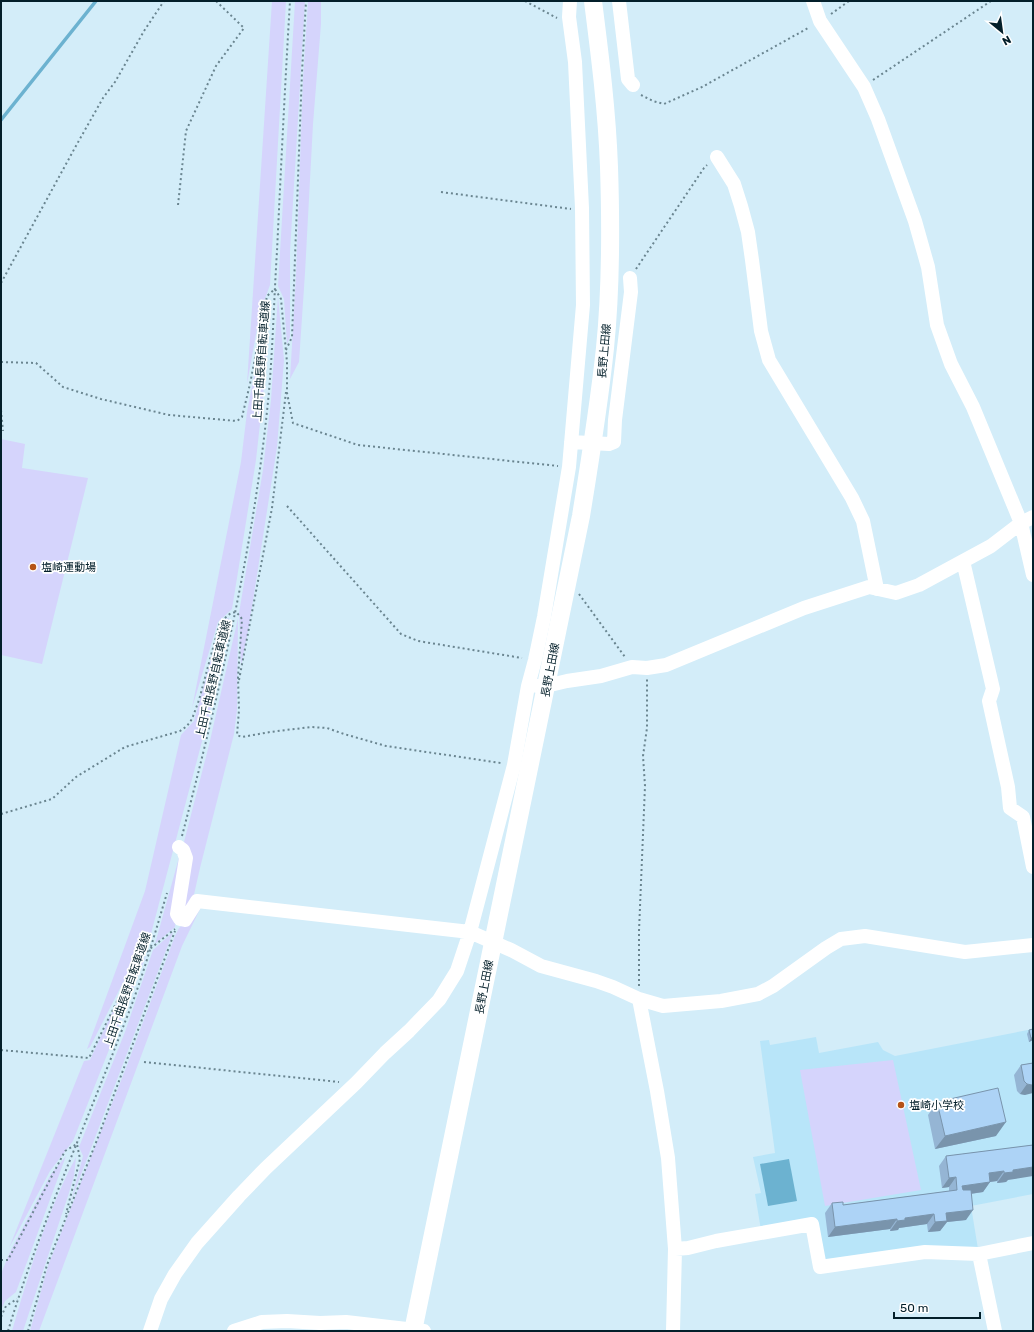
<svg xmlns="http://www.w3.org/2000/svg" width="1034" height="1332" font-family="Rubik,'Noto Sans JP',sans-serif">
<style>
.built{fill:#b8e5f9}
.green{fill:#d5d4fc}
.water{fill:#6cb2d0}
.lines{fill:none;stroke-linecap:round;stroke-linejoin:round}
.stream{stroke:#6cb2d0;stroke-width:3.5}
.path{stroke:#6a8590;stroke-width:2;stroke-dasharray:2 3;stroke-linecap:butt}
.minor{stroke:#fff;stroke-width:14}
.major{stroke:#fff;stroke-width:18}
.wall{fill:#95b5d4}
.shaded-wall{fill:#7994ac}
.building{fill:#add3f6;stroke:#7994ac}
.poi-dot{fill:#b55316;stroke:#fff;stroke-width:1.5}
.labels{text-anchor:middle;stroke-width:3.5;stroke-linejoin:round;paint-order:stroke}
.street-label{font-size:11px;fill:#031f2a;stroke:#fff}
.poi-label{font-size:11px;fill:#031f2a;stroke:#fff;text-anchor:start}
</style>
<rect width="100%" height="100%" fill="#d3edf9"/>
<!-- built -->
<path class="built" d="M1033,1029v165l-62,12 7,43 -155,14 -8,-43 -54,10 -6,-36 6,-1 -8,-36 22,-4 -15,-112 9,-1 1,5 46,-8 3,16 59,-11 5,8 12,6z"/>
<!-- green -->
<path class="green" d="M272,1h14l-16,284 -10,27 -13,72z
M295,1h10l-15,251v85l-3,7 -3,-45 -6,-13z
M308,1h13v23l-8,100 -8,149 -6,89 -9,17 6,-103 7,-197z
M278,297l6,63 -7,87 -28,179 -8,40 -2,-53 24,-143 8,-70z
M269,298l-3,71 -10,91 -24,149 -14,13 -26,86 49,-246 6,-50z
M1,439l24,5 -3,24 66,10 -46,186 -41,-9z
M229,618l-20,97 -61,230 -16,20 -42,82 -3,2 58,-158 36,-156 13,-14 27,-98 4,-4z
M238,618l-1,92 -3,24 -34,134 -7,31 -12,17 3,-74 25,-97z
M180,854l-5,73 -20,17z
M201,907l-19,39 -143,385h-9l18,-65 78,-198 49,-132 4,-8z
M173,932l-102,269 12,-45 -4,-9 46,-115 28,-82z
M146,956l-73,185 -23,30 -41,77 75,-187 6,-1c16,-34 33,-74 56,-104z
M893,1060l28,130 -96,16 -25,-136z
M66,1156l-50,136 -11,9 -4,9v-36l8,-20 42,-80z
M76,1157l-2,19 -6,20 -45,135h-11c17,-59 35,-119 64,-174z"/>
<!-- water -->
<path class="water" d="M789,1159l8,42 -29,5 -8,-42z"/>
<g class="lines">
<!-- stream -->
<path class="stream" d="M1,120l95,-119"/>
<!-- path -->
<path class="path" d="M525,1l32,17
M831,14l18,-13
M873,80l118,-79
M641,95l12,6 11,3 38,-17 108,-60
M441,192l130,17
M178,205l8,-74 30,-65 28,-38 -28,-27
M636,269l68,-101 3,-3
M1,283l76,-139 26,-46 12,-16 29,-51 20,-30
M286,350l6,-13 10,-265 4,-71
M1,362l35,1 27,24 38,12 68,16 68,6 5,-4 8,-33 17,-88 8,-7 6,10 6,63v31l6,30 65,22 200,21
M1,410l2,21
M287,506l114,128 17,7 104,17
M579,594l46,63
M239,680l33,-172 14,-116
M1,814l51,-15 24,-22 49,-30 55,-16 7,-5 5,-7 7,-19 21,-78 11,-9 5,-1 3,3 3,4 -4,58 1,33 -2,25 5,2 28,-5 41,-5 16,1 17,6 42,12 115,17
M182,836c38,-146 73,-294 87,-445 4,-47 5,-93 8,-140 4,-83 8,-167 13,-250
M639,986v-55l6,-145 -2,-30 4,-28v-49
M1,1050l88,8 47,-95 15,-15 24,-19
M144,1062l195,20
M1,1260h7l57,-109 12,-7 3,15 -14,55
M1,1317l5,-11 11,-7
M8,1331c32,-106 78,-206 117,-309 17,-42 29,-86 42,-129
M28,1331l19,-66 50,-125 78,-209"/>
<!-- minor -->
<path class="minor" d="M619,1l9,78 5,6
M813,1l7,20 44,66 14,32 37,102 13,46 9,58 14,39 22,43 48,116 12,52
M717,157l17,27 7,22 7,26 4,28 9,71 8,29 83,138 11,23 14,68
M571,442l38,2 5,-2 1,-22 16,-128 -1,-14
M963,561l30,128 -4,12 19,86 2,21 13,9 10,50
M537,686h9l21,-5 34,-5 31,-9 15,1 19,-3 138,-57 65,-21 27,6 23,-8 72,-39 30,-23 12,-6
M179,847l4,3 3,8 -9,56 3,5 5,1 12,-19 273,31 41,18 30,16 55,15 17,6 26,12 24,7 58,-5 37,-7 15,-8 53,-38 15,-9 24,-3 100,16 68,-7
M639,999l18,92 11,67 7,91 -2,82
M675,1249l13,-1 28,-7 96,-17 8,43 105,-15 54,2 54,-11
M979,1254l16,77
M150,1331l11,-32 14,-25 22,-31 42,-47 27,-28 90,-85 29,-30 24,-22 30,-31 18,-29 13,-39 44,-167 14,-79 7,-26 9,-43 25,-150 14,-162 -1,-97 -7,-146 -6,-45 1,-16
M234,1331l28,-9 25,-1 33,2 26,-1 78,9"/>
<!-- major -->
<path class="major" d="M413,1331l168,-815c9,-55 18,-111 24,-168 6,-59 6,-121 4,-181 -2,-56 -9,-111 -16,-166"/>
</g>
<!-- wall -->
<path class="wall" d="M1029,1030l4,10 -4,2 -2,-8z
M1033,1063l-8,32 -5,-1 -3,-3 -3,-16 7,-10z
M937,1102l59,34 -61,13 -7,-34z
M1033,1145l-27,37 -9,1v-2l-7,1 -7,10 -12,2 -5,26 -19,2 -7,9 -12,1 -1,-8 -28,4 -1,2 -8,1v-2l-62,8 -3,-24 7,-10 11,2 106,-14v-4l-7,1 -3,-22 7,-10z"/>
<!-- shaded-wall -->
<path class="shaded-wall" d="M1031,1038h2v2l-4,2z
M1027,1084l6,1v8l-8,2 -5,-1z
M1006,1122l-10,14 -61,13 10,-13z
M1033,1167v9l-25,4 -2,2 -9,1 7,-10 9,-3z
M1004,1171l-7,10 -15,2 7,-10z
M956,1177l-7,10 -7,1 7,-10z
M990,1182l-7,10 -28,4 7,-10z
M973,1210l-7,10 -19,2 -7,9 -12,1 7,-10 11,-9z
M934,1214l-7,10 -28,4 -1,2 -8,1 7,-10 8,-3z
M897,1219l-7,10 -62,8 7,-10z"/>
<!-- building -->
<path class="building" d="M1033,1029v9h-2l-2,-8z
M1033,1063v22h-1l-5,-1 -3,-3 -3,-16z
M998,1088l8,34 -61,14 -8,-34z
M1033,1145v22l-20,3v2l-9,1v-2l-15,2 1,9 -28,4 1,4h8l2,20 -27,3 1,8 -12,1 -1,-8 -29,4v2l-8,1v-2l-62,8 -3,-24 11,-1v3l114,-15 -1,-13 -7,1 -3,-22z"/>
<!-- markers -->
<g class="poi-dot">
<circle cx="33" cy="567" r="4"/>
<circle cx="901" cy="1105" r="4"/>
</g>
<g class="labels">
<!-- street labels -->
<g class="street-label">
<text transform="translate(604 351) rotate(-85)" y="4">長野上田線</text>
<text transform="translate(261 361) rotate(-86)" y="4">上田千曲長野自転車道線</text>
<text transform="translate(550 670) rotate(-79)" y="4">長野上田線</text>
<text transform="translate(213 679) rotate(-77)" y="4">上田千曲長野自転車道線</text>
<text transform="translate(484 987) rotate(-79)" y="4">長野上田線</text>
<text transform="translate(127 990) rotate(-71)" y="4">上田千曲長野自転車道線</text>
</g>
<!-- poi labels -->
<g class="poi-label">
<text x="41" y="571">塩崎運動場</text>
<text x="909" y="1109">塩崎小学校</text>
</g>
</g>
<!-- border -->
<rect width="1034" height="1332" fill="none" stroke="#031f2a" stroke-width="4"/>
<!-- north arrow -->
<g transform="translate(1002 32) rotate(151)" stroke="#ffffff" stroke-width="3" paint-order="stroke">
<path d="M0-3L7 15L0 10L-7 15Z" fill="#031f2a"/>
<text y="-6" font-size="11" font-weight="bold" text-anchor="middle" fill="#031f2a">N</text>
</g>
<!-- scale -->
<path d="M894 1312v6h86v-6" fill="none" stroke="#031f2a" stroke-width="2"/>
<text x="900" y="1312" font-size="12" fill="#031f2a" stroke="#ffffff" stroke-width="3" paint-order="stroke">50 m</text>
</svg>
